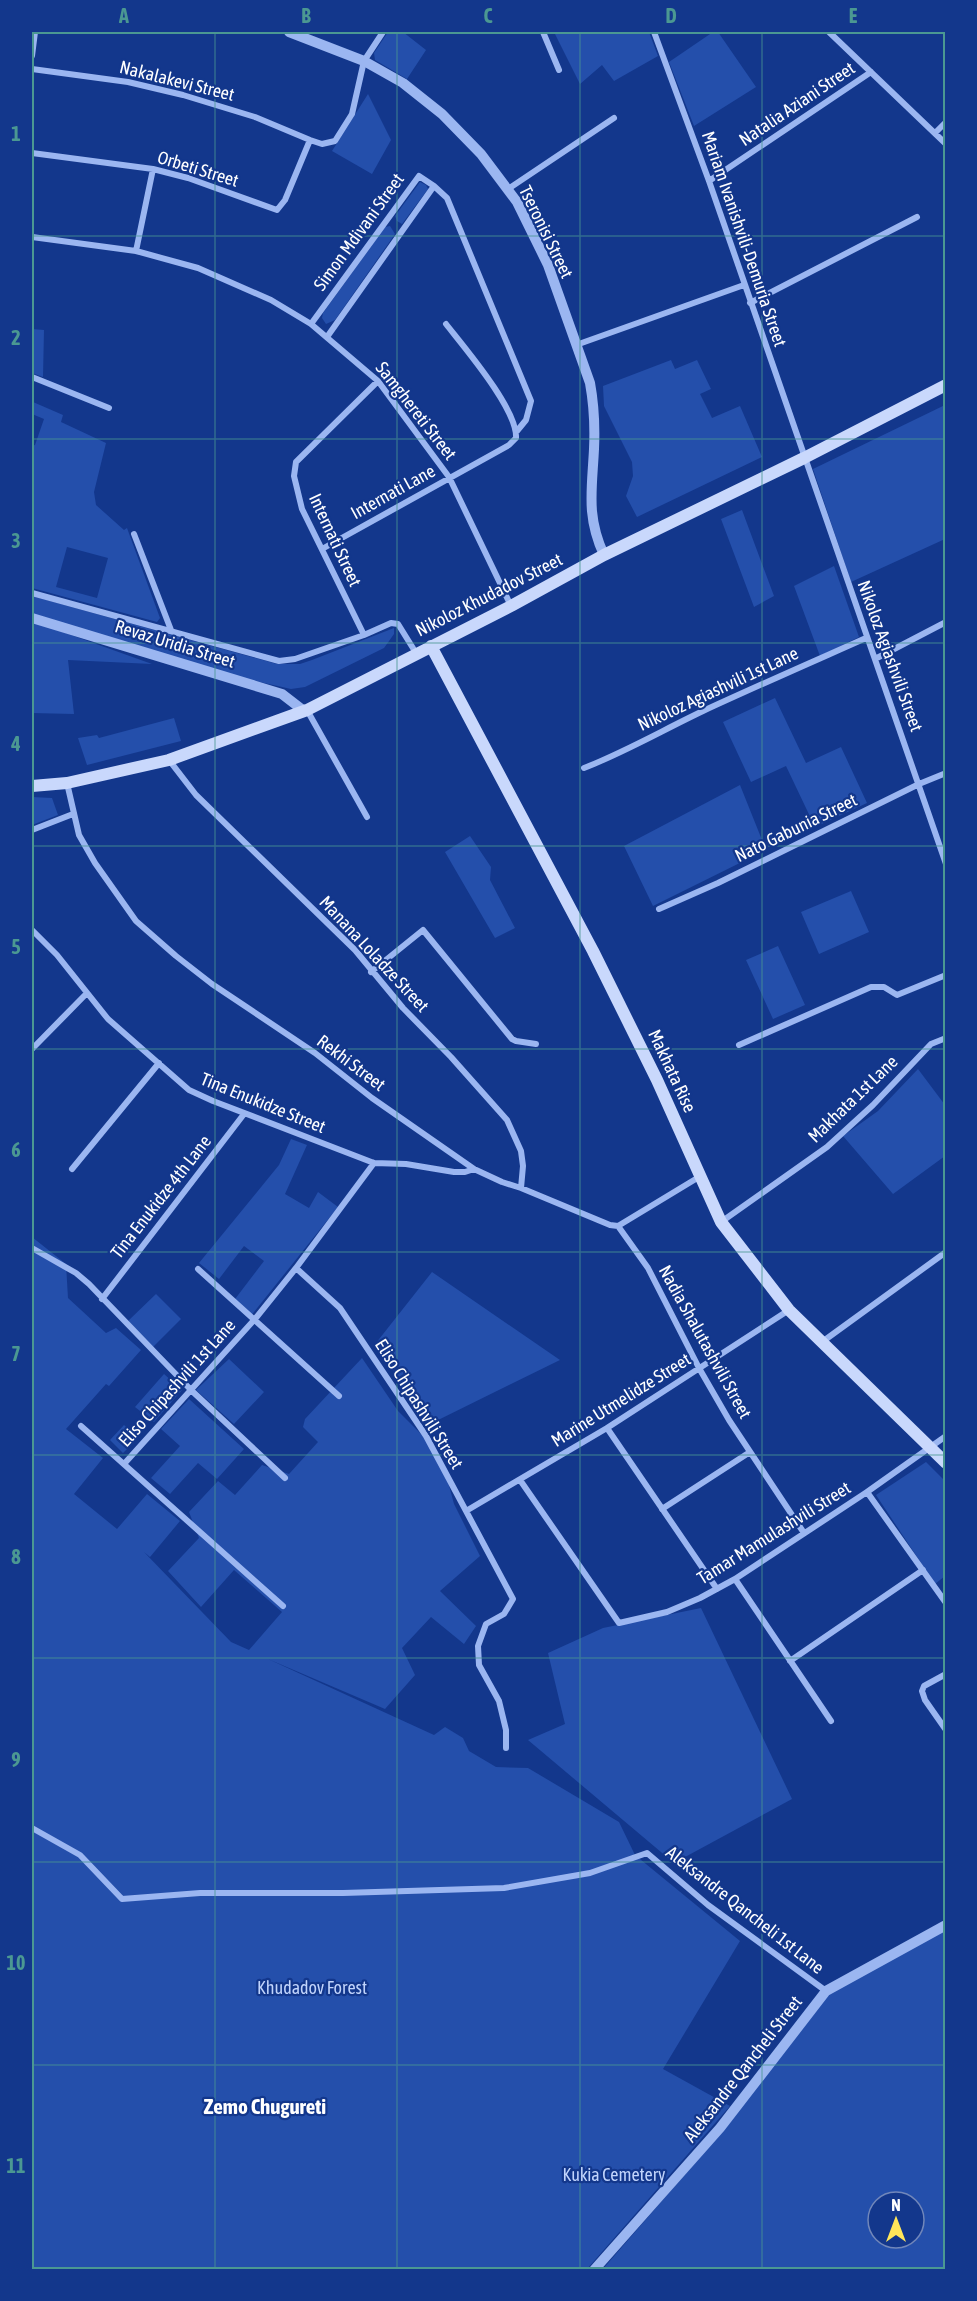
<svg xmlns="http://www.w3.org/2000/svg" width="977" height="2301" font-family="'Asap Condensed',sans-serif">
<style>
.green{fill:#244fab;fill-rule:evenodd}
.lines{fill:none;stroke-linecap:round;stroke-linejoin:round}
.minor{stroke:#9bb6f1;stroke-width:6}
.tertiary{stroke:#9bb6f1;stroke-width:10}
.secondary{stroke:#c9d8fc;stroke-width:12}
.grid{fill:none;stroke:#4b9892;stroke-width:1.5;stroke-opacity:0.55}
.labels{text-anchor:middle;stroke-width:4.5;stroke-linejoin:round;paint-order:stroke}
.street-label{font-size:18px;fill:#fff;stroke:#13378c}
.park-label{font-size:18px;fill:#c1d4fc;stroke:#13378c}
.quarter-label{font-size:21px;font-weight:bold;fill:#fff;stroke:#13378c}
.neatline{fill:none;stroke:#4b9892;stroke-width:2}
.grid-label{font-size:20px;text-anchor:middle;font-weight:bold;fill:#4b9892}
</style>
<rect width="100%" height="100%" fill="#13378c"/>
<!-- green -->
<path class="green" d="M388,32h15l23,18 -19,29 -32,-19 -1,-7z
M554,32h95l9,24 -44,25 -12,-16 -22,19z
M713,32h5l38,55 -62,39 -25,-64z
M368,94l23,46 -19,34 -40,-23z
M420,182l6,3 2,4 -26,35 -5,-3 -2,-5z
M390,226l5,8 -60,86 -9,4 -4,-6 1,-5 62,-86z
M32,329l12,1 -1,47 -11,-4z
M671,360l4,9 22,-9 14,29 -11,5 12,24 28,-12 22,51 -125,60 -11,-21 7,-20 -1,-14 -28,-56 -1,-20z
M33,402l30,13 -2,7 45,21 -12,49 2,13 28,25 3,-2 33,90 -3,4 -125,-34v-142l3,-1 9,-26 -12,-5zM67,547l41,11 -11,40 -41,-11z
M945,405v134l-94,43 -38,-113z
M742,510l32,86 -20,11 -33,-88z
M834,566l25,71 -39,19 -26,-70z
M32,596l245,68h23l12,-4 82,-32v6l-10,14 -79,39 -14,2 -58,-13 -201,-62z
M32,622l14,4 106,38 -84,-4 6,54 -42,-1z
M775,698l31,65 35,-16 26,56 -52,24 -29,-61 -35,16 -28,-60z
M174,718l7,23 -94,24 -9,-27 19,-3 2,3z
M740,785l26,65 -113,56 -29,-60z
M32,797l20,1 6,17 -26,10z
M470,836l21,31 -1,13 25,48 -20,10 -50,-86z
M851,891l18,41 -50,22 -18,-42z
M778,946l27,59 -32,14 -27,-59z
M918,1069l27,36v51l-52,38 -50,-58 35,-25z
M291,1139l16,6 -22,49 24,14 9,-16 20,15 -88,110 -18,-14 32,-42 -20,-15 -25,33 -20,-16 80,-98z
M32,1237l34,27 2,34 38,35 10,-5 25,22 -32,36 -3,-2 -40,45 37,29 -29,36 43,35 30,-35 33,27 -30,36 -6,-5 87,90 18,8 33,-38 -48,-42 -33,37 -33,-36 31,-33 -10,-26 29,-31 17,14 27,-30 27,9 29,-32 -15,-15 2,-8 57,-61 36,53 27,27 22,40 7,26 26,52 -40,35 36,35 -12,18 -33,-27 -29,31 13,27 -30,34 -117,-50 166,76 11,-8 18,11 6,13 27,16 32,1 91,54 16,33 105,86 -77,128 67,37 -143,163h-555z
M432,1272l128,88 -132,65 -52,-82z
M156,1294l25,25 -28,28 -25,-26z
M229,1359l35,33 -30,32 -38,-34z
M164,1374l18,16 -28,32 -19,-15z
M189,1399l55,50 -27,30 -19,-16 -28,31 -19,-16 29,-32 -19,-17z
M124,1425l14,13 -15,15 -13,-13z
M926,1462l19,19v95l-10,8 -59,-89z
M701,1608l91,191 -118,64 -146,-123 37,-16 -17,-71 55,-25z
M945,1924v345l-343,1 125,-144 105,-142zM878,2202h36v36h-36z"/>
<g class="lines">
<!-- minor -->
<path class="minor" d="M543,32l16,38
M654,32l55,149 237,683
M829,32l117,112
M32,56l3,-24
M32,69l96,13 55,13 72,22 55,23 12,4 13,-3 17,-27 12,-53 19,-29
M935,133l11,-11
M32,153l121,16 35,9 89,32 8,-10 25,-60
M709,181l162,-109
M434,186l13,12 84,203 -5,19 -9,11
M508,189l106,-71
M32,237l104,14 62,17 73,32 40,24 67,57 71,96 62,129
M136,251l17,-82
M750,303l167,-86
M311,324l108,-148 15,10 -107,151
M576,345l168,-60
M32,377l77,31
M378,381l-82,81 -2,14 8,33 62,126 27,-12 7,1 18,29
M134,534l37,96
M322,549l187,-104 7,-7c2,-28 -52,-91 -70,-114
M32,593l247,68 16,-2 69,-24
M875,659l71,-37
M307,710l60,107
M169,760l27,35 159,155 48,58 48,49 56,63 14,31 2,15 -2,22
M584,768c41,-16 79,-38 119,-57 54,-25 109,-49 163,-73
M67,783l12,52 16,28 41,58 40,35 36,28 103,69 57,45 102,71 28,13 19,6 89,37 8,1 81,-49
M32,830l41,-16
M659,909l59,-26 201,-99 27,-11
M32,930l25,25 51,64 81,71 24,11 161,62 32,1 48,8h11l9,-3
M371,972l52,-42 89,109 4,2 20,3
M739,1045l132,-58h13l13,8 49,-20
M32,1049l55,-56
M374,1163l-78,105 44,40 86,128 87,163 -9,15 -18,10 -8,22 1,19 20,36 7,29v18
M72,1169l87,-106
M721,1222l106,-75 46,-42 58,-61 15,-6
M618,1226l30,42 51,100 30,52 75,113
M32,1248l44,25 13,11 103,107 93,87
M198,1269l141,127
M102,1299l142,-185
M822,1342l124,-90
M81,1426l202,180
M607,1428l110,161
M124,1464l131,-145 41,-51
M520,1480l99,143 48,-11 33,-14 35,-19 132,-87 79,-56
M867,1492l79,111
M662,1509l88,-57
M466,1511l141,-83 182,-118
M735,1579l96,142
M790,1661l133,-91
M946,1674l-22,12 -2,5 3,9 21,30
M32,1828l48,27 42,44 78,-6h143l161,-5 86,-15 57,-20 61,52 118,86"/>
<!-- tertiary -->
<path class="tertiary" d="M289,32l75,29 39,22 39,31 39,40 36,48 31,63 42,118c4,22 5,44 4,66 -2,41 -8,67 10,106
M32,618l250,76 22,17
M594,2270l126,-142 106,-137 120,-66"/>
<!-- secondary -->
<path class="secondary" d="M431,646l162,305 64,129 64,142 68,88 157,153
M32,786l35,-3 102,-23 138,-50 204,-104 93,-51 200,-97 142,-73"/>
</g>
<!-- grid -->
<path class="grid" d="M215,32v2238M397,32v2238M580,32v2238M762,32v2238M32,236h914M32,439h914M32,643h914M32,846h914M32,1049h914M32,1252h914M32,1455h914M32,1658h914M32,1862h914M32,2065h914"/>
<g class="labels">
<!-- street labels -->
<g class="street-label">
<text transform="translate(177 81) rotate(14)" y="6">Nakalakevi Street</text>
<text transform="translate(797 104) rotate(-34)" y="6">Natalia Aziani Street</text>
<text transform="translate(198 169) rotate(17)" y="6">Orbeti Street</text>
<text transform="translate(359 232) rotate(-54)" y="6">Simon Mdivani Street</text>
<text transform="translate(546 232) rotate(64)" y="6">Tseronisi Street</text>
<text transform="translate(744 239) rotate(71)" y="6">Mariam Ivanishvili-Demuria Street</text>
<text transform="translate(416 411) rotate(52)" y="6">Samghereti Street</text>
<text transform="translate(393 492) rotate(-29)" y="6">Internati Lane</text>
<text transform="translate(335 540) rotate(65)" y="6">Internati Street</text>
<text transform="translate(489 595) rotate(-27)" y="6">Nikoloz Khudadov Street</text>
<text transform="translate(175 644) rotate(17)" y="6">Revaz Uridia Street</text>
<text transform="translate(890 656) rotate(70)" y="6">Nikoloz Agiashvili Street</text>
<text transform="translate(718 689) rotate(-25)" y="6">Nikoloz Agiashvili 1st Lane</text>
<text transform="translate(796 828) rotate(-26)" y="6">Nato Gabunia Street</text>
<text transform="translate(374 954) rotate(47)" y="6">Manana Loladze Street</text>
<text transform="translate(351 1063) rotate(37)" y="6">Rekhi Street</text>
<text transform="translate(672 1071) rotate(65)" y="6">Makhata Rise</text>
<text transform="translate(853 1099) rotate(-44)" y="6">Makhata 1st Lane</text>
<text transform="translate(263 1103) rotate(22)" y="6">Tina Enukidze Street</text>
<text transform="translate(161 1197) rotate(-52)" y="6">Tina Enukidze 4th Lane</text>
<text transform="translate(705 1342) rotate(61)" y="6">Nadia Shalutashvili Street</text>
<text transform="translate(177 1383) rotate(-48)" y="6">Eliso Chipashvili 1st Lane</text>
<text transform="translate(621 1400) rotate(-32)" y="6">Marine Utmelidze Street</text>
<text transform="translate(419 1404) rotate(58)" y="6">Eliso Chipashvili Street</text>
<text transform="translate(774 1533) rotate(-32)" y="6">Tamar Mamulashvili Street</text>
<text transform="translate(745 1910) rotate(38)" y="6">Aleksandre Qancheli 1st Lane</text>
<text transform="translate(743 2069) rotate(-52)" y="6">Aleksandre Qancheli Street</text>
</g>
<!-- park labels -->
<g class="park-label">
<text x="312" y="1994">Khudadov Forest</text>
<text x="614" y="2181">Kukia Cemetery</text>
</g>
<!-- quarter labels -->
<g class="quarter-label">
<text x="265" y="2114">Zemo Chugureti</text>
</g>
</g>
<!-- border -->
<rect width="977" height="2301" fill="none" stroke="#13378c" stroke-width="66"/>
<!-- north arrow -->
<g transform="translate(896 2220)"><circle r="28" fill="#13378c" stroke="#7187ba" stroke-width="1.5"/>
<path d="M0-4.5L10 22L0 15L-10 22Z" fill="#ffe65a"/>
<text y="-9" font-size="16" font-weight="bold" text-anchor="middle" fill="#ffffff">N</text>
</g>
<rect x="33" y="33" width="911" height="2235" class="neatline"/>
<g class="grid-label">
<text x="124" y="23">A</text>
<text x="306" y="23">B</text>
<text x="488" y="23">C</text>
<text x="671" y="23">D</text>
<text x="853" y="23">E</text>
<text x="16" y="141">1</text>
<text x="16" y="345">2</text>
<text x="16" y="548">3</text>
<text x="16" y="751">4</text>
<text x="16" y="954">5</text>
<text x="16" y="1157">6</text>
<text x="16" y="1361">7</text>
<text x="16" y="1564">8</text>
<text x="16" y="1767">9</text>
<text x="16" y="1970">10</text>
<text x="16" y="2173">11</text>
</g>
</svg>
